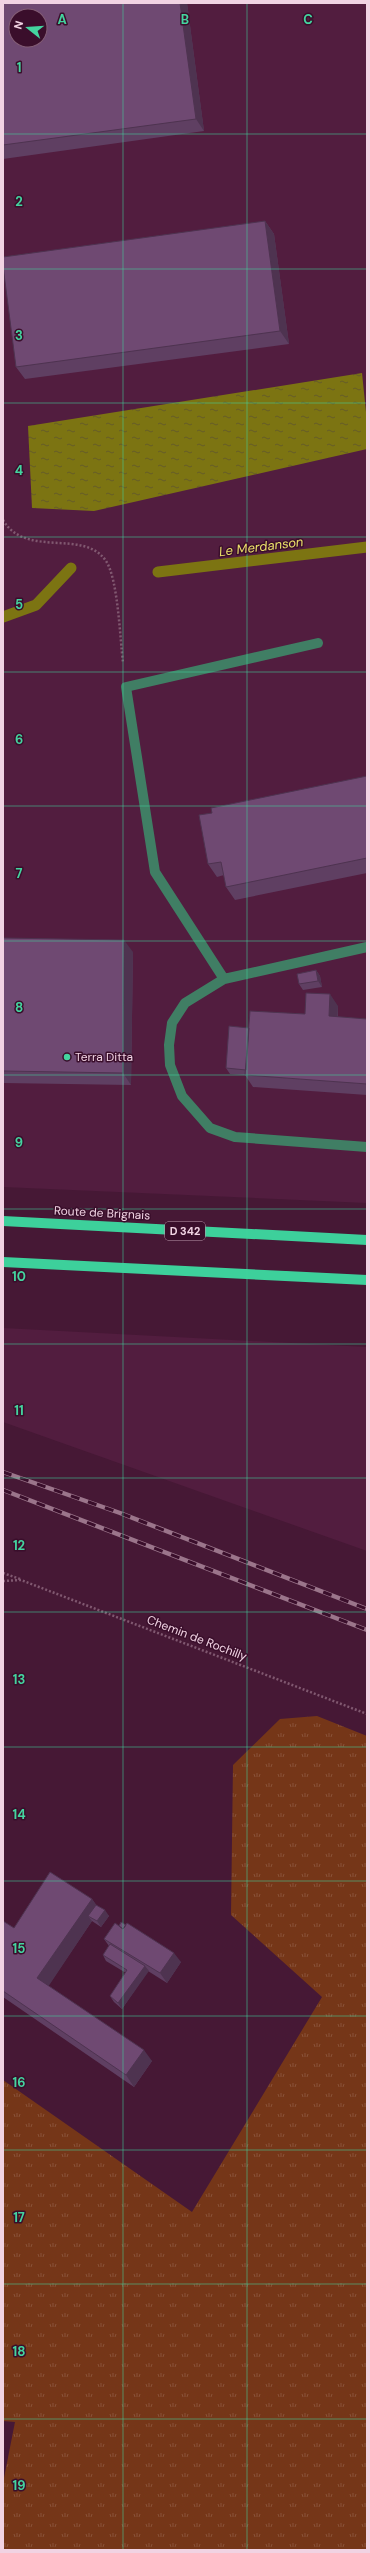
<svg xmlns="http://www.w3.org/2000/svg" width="370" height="2553" font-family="'DM Sans',sans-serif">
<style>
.built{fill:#521d3f;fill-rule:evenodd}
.grass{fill:url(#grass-tufts)}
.water{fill:url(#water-ripples)}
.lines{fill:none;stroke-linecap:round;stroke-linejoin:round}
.stream{stroke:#7c7412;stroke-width:11}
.path{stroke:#805870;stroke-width:2.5;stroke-dasharray:2 2;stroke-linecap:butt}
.minor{stroke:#407e64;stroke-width:10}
.major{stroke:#3dd09b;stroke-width:10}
.rail-casing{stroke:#9b758b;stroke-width:4.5}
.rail{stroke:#3a0e2b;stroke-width:3;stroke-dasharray:9;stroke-linecap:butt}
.wall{fill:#5f3f62}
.shaded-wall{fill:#4e3350}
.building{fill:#6f4972;stroke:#4e3350;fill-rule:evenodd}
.grid{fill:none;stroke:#44d49f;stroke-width:1;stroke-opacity:0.55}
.poi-dot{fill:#44d49f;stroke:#3a0e2b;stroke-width:1.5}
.labels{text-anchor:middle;stroke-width:3;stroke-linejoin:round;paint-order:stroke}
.shield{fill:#3a0e2b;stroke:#ba98ac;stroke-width:1}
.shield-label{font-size:11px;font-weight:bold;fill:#f1d3e3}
.poi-label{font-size:12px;fill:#f1d3e3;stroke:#3a0e2b;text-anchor:start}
.street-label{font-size:12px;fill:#f1d3e3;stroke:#3a0e2b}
.water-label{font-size:13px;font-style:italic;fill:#ebe16a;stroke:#3a0e2b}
.grid-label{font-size:13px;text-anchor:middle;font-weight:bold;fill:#44d49f;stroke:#3a0e2b;stroke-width:3;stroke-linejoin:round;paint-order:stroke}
</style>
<defs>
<pattern id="grass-tufts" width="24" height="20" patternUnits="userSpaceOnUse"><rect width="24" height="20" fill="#753618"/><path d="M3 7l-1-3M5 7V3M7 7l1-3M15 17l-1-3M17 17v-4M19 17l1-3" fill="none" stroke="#895239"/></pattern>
<pattern id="water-ripples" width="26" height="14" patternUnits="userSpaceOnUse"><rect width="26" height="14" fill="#7c7412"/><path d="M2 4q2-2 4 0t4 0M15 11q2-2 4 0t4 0" fill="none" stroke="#655c28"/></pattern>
</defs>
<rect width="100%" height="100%" fill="#461835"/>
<!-- built -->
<path class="built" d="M3,3h364v1200l-364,-16zM16,16h24v24h-24z
M3,1328l364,19v204l-364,-129z"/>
<!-- grass -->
<path class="grass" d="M317,1716l50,20v814h-364v-67l12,-61 -12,-1v-341l189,132 130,-215 -91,-82 2,-150 47,-46z"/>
<!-- water -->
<path class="water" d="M362,373l5,49v27l-273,62 -62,-3 -4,-82z"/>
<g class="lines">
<!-- stream -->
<path class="stream" d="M158,572l209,-25
M3,617l33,-12 35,-37"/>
<!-- path -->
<path class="path" d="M3,520c23,39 81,8 103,41 12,18 14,77 17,102
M3,1573l17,6
M3,1581l18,-1 346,134"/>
<!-- minor -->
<path class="minor" d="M367,947l-143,32 -39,24 -13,20 -3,22 1,20 12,31 28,32 25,9 132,10
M224,979l-69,-107 -29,-185 192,-44"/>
<!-- major -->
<path class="major" d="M3,1221l364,19
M3,1262l364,18"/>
<!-- rail casing -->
<g class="rail-casing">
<path id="rail" d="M3,1472l117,41 247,96
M3,1490l364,140"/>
</g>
<!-- rail -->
<use href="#rail" class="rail"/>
</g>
<!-- wall -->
<path class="wall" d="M3,3h184l17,128 -201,28z
M265,221l9,13 15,110 -264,35 -9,-12z
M367,776v97l-132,27 -9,-13 -2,-12 -7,2 -9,-13z
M3,938l130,14 -2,133 -128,-2z
M316,970l4,6 2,11 -19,3 -4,-6z
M338,1006v11l29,2v76l-114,-8 -8,-12 -15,-1 -4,-6 23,-40z
M92,1899l4,6 13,11 -8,11 -9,-6 -44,65 104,75 -18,26 -131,-90v-76l11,7z
M104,1939l77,23 -14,21 -19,-12 -26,38 -8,-7 -4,-6 16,-23 -20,-12 -3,-6 6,-9z"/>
<!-- shaded-wall -->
<path class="shaded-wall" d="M180,3h7l17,128 -8,-12z
M265,221l9,13 15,110 -9,-13z
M124,940l9,12 -2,133 -8,-12z
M316,970l4,6 2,11 -4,-6z
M330,994l8,12 -1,22 -8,-12z
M92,1899l8,11 -12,6 4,5 -46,69 -9,-12z
M105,1910l4,6 -8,11 -4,-6z
M174,1953l7,9 -14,21 -7,-10z
M145,1966l4,5 -27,38 -4,-6z
M144,2050l8,11 -18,26 -8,-12z"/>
<!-- building -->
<path class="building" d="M3,3h177l16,116 -193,26zM16,16h24v24h-24z
M265,221l15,110 -264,36 -13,-101v-9z
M367,776v82l-141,29 -5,-25 -13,2 -9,-49 13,-2 -1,-5z
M3,938l121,2 -1,133 -120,-2z
M316,970l2,11 -19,3 -2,-10z
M306,993l24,1 -1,22 38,3v65l-122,-9 5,-64 55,3z
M229,1026l20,2 -3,42 -20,-2z
M50,1872l42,27 -55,79 107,72 -18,25 -123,-84v-70l11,7z
M96,1905l9,5 -8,11 -9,-5z
M121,1922l5,3 -3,4 -4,-3z
M115,1923l8,6 4,-6 47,30 -14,20 -56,-34z
M110,1944l35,22 -27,37 -8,-7 17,-26 -24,-15z"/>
<!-- grid -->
<path class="grid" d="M123,3v2547M247,3v2547M3,134h364M3,269h364M3,403h364M3,537h364M3,672h364M3,806h364M3,941h364M3,1075h364M3,1209h364M3,1344h364M3,1478h364M3,1612h364M3,1747h364M3,1881h364M3,2016h364M3,2150h364M3,2284h364M3,2419h364"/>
<!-- markers -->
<circle class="poi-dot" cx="67" cy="1057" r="4"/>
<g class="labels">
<!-- shield labels -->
<rect class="shield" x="165" y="1222" width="40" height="18" rx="3"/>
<g class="shield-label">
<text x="185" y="1235">D 342</text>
</g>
<!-- poi labels -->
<g class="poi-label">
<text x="75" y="1061">Terra Ditta</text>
</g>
<!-- street labels -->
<g class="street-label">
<text transform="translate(102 1213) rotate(3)" y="4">Route de Brignais</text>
<text transform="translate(197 1638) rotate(21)" y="4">Chemin de Rochilly</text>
</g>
<!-- water labels -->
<g class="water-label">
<text transform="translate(261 546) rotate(-7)" y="5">Le Merdanson</text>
</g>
</g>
<g class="grid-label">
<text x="62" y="24">A</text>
<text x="185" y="24">B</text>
<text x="308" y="24">C</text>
<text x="19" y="72">1</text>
<text x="19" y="206">2</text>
<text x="19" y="340">3</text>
<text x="19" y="475">4</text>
<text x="19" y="609">5</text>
<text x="19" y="744">6</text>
<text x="19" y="878">7</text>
<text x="19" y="1012">8</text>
<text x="19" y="1147">9</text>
<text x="19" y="1281">10</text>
<text x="19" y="1415">11</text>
<text x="19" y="1550">12</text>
<text x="19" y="1684">13</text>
<text x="19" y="1819">14</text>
<text x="19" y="1953">15</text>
<text x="19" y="2087">16</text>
<text x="19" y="2222">17</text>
<text x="19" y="2356">18</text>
<text x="19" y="2490">19</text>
</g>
<!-- border -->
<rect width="370" height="2553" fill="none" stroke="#f1d3e3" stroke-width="8"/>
<!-- north arrow -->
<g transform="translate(28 28) rotate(287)"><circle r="19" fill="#3a0e2b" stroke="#835d75"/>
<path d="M0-3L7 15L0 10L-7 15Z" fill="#44d49f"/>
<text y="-6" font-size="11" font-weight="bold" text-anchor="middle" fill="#f1d3e3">N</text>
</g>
</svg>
